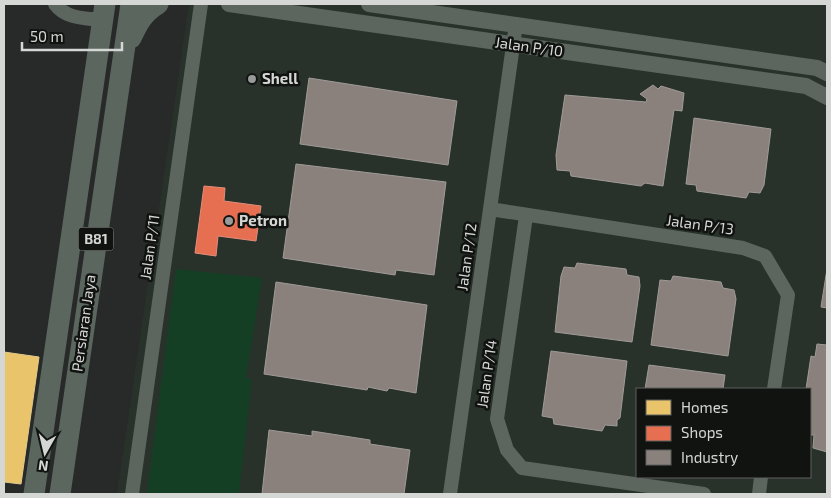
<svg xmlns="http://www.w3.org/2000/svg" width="831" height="498" font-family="'Exo 2',sans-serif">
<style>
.built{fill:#29312b;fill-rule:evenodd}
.green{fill:#153f25}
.homes{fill:#e9c46a;stroke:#e3ca8a}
.shops{fill:#e76f51;stroke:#e28e79}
.industry{fill:#8a817c;stroke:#a09b97}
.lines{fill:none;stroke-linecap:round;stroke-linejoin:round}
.minor{stroke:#5c665f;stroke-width:14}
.tertiary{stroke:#5c665f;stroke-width:16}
.primary{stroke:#5b665f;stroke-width:21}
.poi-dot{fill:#989a99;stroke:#111311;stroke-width:2}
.labels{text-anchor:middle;stroke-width:5;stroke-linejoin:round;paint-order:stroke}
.shield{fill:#111311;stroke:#9a9c9a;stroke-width:1}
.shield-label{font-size:14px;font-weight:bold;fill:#d5d7d5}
.street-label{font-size:15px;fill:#d5d7d5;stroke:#111311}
.poi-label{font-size:15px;font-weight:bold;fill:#d5d7d5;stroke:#111311;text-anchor:start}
</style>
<rect width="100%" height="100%" fill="#282a29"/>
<!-- built -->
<path class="built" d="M189,4h638v490h-710zM637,389h173v88h-173z"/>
<!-- green -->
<path class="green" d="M176,269l86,9 -16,100 6,1 -13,115 -92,-1z"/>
<!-- homes -->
<path class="homes" d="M4,352l35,5 -18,127 -17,-2z"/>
<!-- shops -->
<path class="shops" d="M204,186l21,2 -1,13 37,5 -5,35 -38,-5 -2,20 -21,-3z"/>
<!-- industry -->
<path class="industry" d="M309,78l148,23 -9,64 -148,-21z
M653,85l5,4 3,-3 23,7 -2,18 -8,-1 -11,76 -18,-3 -4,3 -70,-10 -1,-5 -13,-1 -1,-15 9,-60 81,7 1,-3 -7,-5z
M694,118l77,11 -7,56 -4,8 -11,-1 -3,6 -49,-7 -1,-6 -10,-1z
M296,164l150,18 -12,93 -38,-5 -1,5 -112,-17z
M577,263l49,6 1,6 12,2 1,9 -8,56 -77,-10 6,-56 3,-9 11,1z
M827,269v39l-6,-1z
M673,276l48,6 2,6 11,2 2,9 -8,57 -77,-11 9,-65 11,1z
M276,282l151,23 -11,88 -27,-5 -2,3 -19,-4 -1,3 -103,-16z
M817,344l10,1v107l-14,-4 1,-13h-4v-46h-4l5,-33 4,1z
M551,351l76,10 -7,57 -3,2v6l-12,-1 -3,6 -48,-7 -1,-6 -11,-2z
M649,365l76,10 -2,14h-78z
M269,430l43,6v-5l58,9v4l40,6 -6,44h-142z"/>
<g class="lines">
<!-- minor -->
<path class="minor" d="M55,4c11,15 30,14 47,16
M490,209l253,39 22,8 23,39 -14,94
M526,216l-29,203 10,31 15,18 182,26
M132,494l69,-490
M450,494l66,-470
M759,494l2,-17"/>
<!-- tertiary -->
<path class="tertiary" d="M229,4l577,82 21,11
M369,4l448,64 10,5"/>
<!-- primary -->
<path class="primary" d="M131,38c7,-15 12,-25 27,-34
M34,494l71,-490
M60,494l71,-490"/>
</g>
<!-- markers -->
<g class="poi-dot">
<circle cx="252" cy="79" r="5"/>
<circle cx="229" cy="221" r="5"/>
</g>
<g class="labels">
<!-- shield labels -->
<rect class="shield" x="78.5" y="227.5" width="35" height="23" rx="4"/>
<g class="shield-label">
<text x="96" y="244">B81</text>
</g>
<!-- street labels -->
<g class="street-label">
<text transform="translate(529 47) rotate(8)" y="5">Jalan P/10</text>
<text transform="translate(700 225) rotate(8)" y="5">Jalan P/13</text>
<text transform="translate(150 247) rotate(-82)" y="5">Jalan P/11</text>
<text transform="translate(467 257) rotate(-82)" y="5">Jalan P/12</text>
<text transform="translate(84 323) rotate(-82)" y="5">Persiaran Jaya</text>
<text transform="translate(487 374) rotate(-82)" y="5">Jalan P/14</text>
</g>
<!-- poi labels -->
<g class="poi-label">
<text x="262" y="84">Shell</text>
<text x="239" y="226">Petron</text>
</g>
</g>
<!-- border -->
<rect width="831" height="498" fill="none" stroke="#d5d7d5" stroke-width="10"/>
<!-- legend -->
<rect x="636" y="388" width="175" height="90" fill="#111311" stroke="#5f615f"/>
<rect x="646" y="400" width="25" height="15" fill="#e9c46a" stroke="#5f615f"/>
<text x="681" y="413" font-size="15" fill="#d5d7d5">Homes</text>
<rect x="646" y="426" width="25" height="15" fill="#e76f51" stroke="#5f615f"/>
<text x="681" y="438" font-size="15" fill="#d5d7d5">Shops</text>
<rect x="646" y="450" width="25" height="15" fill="#8a817c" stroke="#5f615f"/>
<text x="681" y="463" font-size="15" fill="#d5d7d5">Industry</text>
<!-- north arrow -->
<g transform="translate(45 453) rotate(188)" stroke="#111311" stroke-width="4" paint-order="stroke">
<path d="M0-4L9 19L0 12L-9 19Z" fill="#d5d7d5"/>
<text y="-8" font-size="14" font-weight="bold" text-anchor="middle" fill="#d5d7d5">N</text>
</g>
<!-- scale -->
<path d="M22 42v8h100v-8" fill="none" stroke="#d5d7d5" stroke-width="2.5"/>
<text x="30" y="42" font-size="15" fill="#d5d7d5" stroke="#111311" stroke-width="4" paint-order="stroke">50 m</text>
</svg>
